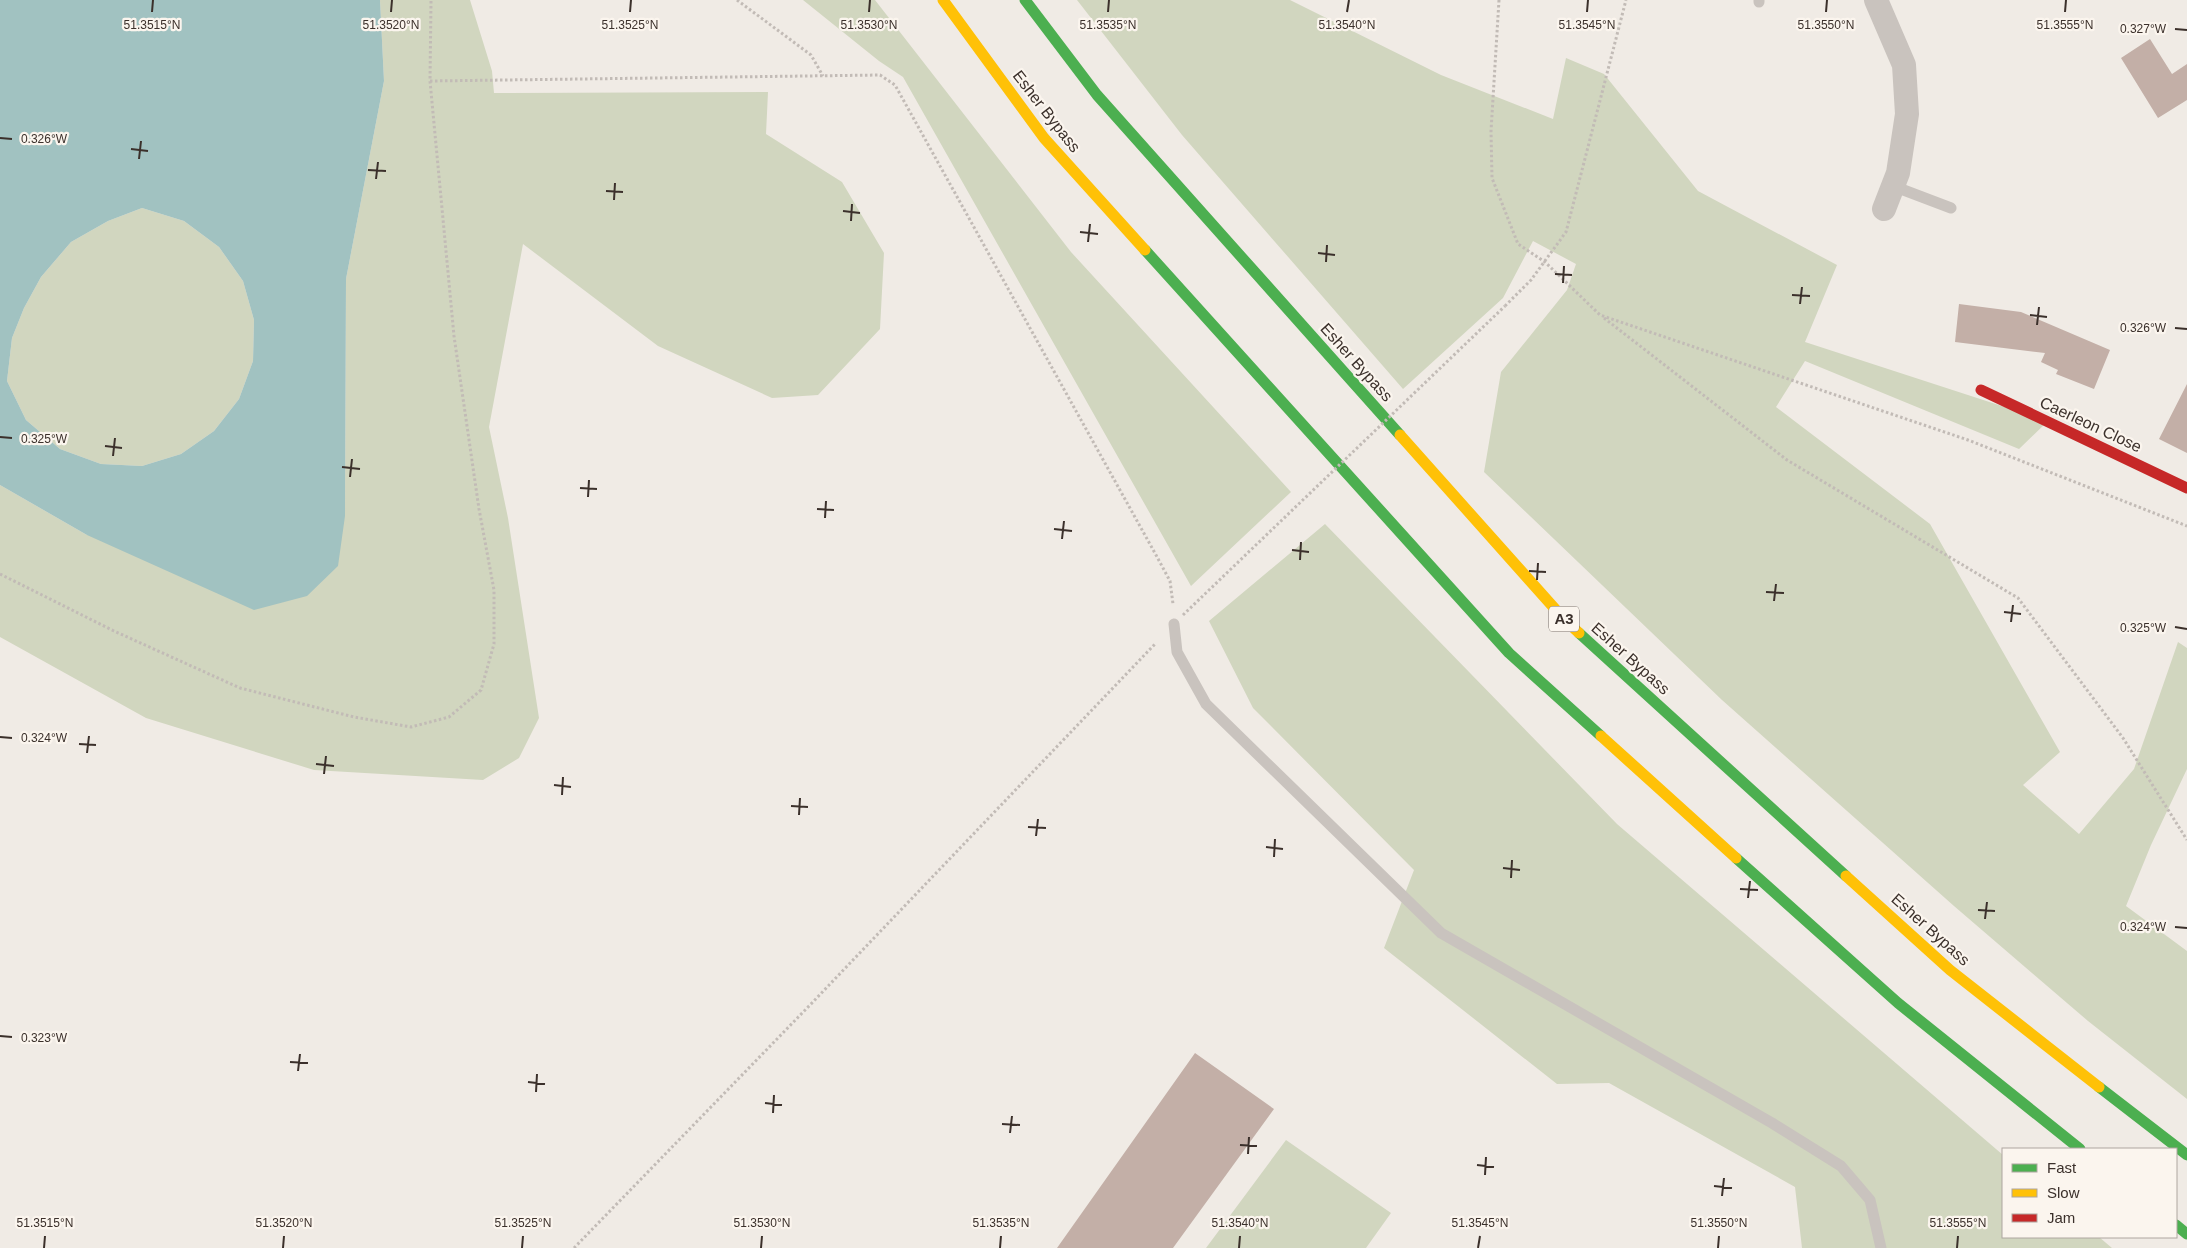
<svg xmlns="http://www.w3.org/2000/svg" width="2187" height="1248" font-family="Arial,sans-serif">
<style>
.green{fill:#d1d6bf}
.water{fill:#a1c2c1;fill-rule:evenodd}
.building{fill:#c3afa7}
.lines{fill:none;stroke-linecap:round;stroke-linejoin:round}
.path{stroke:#c2bbb6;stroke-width:3;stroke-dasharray:2.5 2.5;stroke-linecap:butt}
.lane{stroke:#c9c3be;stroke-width:11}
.street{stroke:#c9c3be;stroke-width:24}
.fast{stroke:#4caf50;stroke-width:11}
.slow{stroke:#ffc107;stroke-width:11}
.jam{stroke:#c62828;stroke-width:11}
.path-bridge{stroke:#c2bbb6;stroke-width:3;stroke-dasharray:2.5 2.5;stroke-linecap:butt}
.ticks{fill:none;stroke:#3b302b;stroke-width:2}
.labels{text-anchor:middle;stroke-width:4.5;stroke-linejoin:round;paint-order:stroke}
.shield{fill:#fbf5ee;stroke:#756b66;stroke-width:1}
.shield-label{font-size:15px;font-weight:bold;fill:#3b302b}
.street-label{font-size:16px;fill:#3b302b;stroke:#fbf5ee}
.ticks-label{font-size:12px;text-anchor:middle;fill:#3b302b;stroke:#fbf5ee;stroke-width:4.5;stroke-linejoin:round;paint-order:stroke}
</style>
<rect width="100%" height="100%" fill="#f0ebe5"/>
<!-- green -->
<path class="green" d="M380,0h90l22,71 2,22 274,-1 -2,42 76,48 42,71 -4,76 -62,66 -46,3 -114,-52 -135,-102 -34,183 19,91 31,200 -20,40 -36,22 -169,-10 -168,-52 -146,-81v-152l87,50 258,-19 1,-237 38,-198z
M803,0h72l196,252 220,240 -100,94 -288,-509 -24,-16z
M1077,0h213l151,75 112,44 13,-61 38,16 94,117 139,74 -32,77 243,79 -29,28 -214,-88 -29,46 154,117 130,228 -37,33 56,49 55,-65 44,-127 9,6v121l-36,76 -25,61 61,45v148l-99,-78 -134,-115 -232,-206 -238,-228 17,-100 66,-82 9,-26 -43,-23 -30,57 -100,91 -221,-254z
M142,208l42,13 35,26 24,34 11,39 -1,41 -14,38 -25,32 -33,23 -39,12 -41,-2 -41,-15 -34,-29 -19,-39 5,-43 12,-30 17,-31 30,-35 37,-21z
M1325,524l292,300 386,331v82h96l13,11h-310l-7,-61 -186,-104 -52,1 -173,-136 30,-78 -161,-162 -44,-87z
M1286,1140l105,73 -25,35h-160z"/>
<!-- water -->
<path class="water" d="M0,0h380l4,81 -38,198 -1,237 -7,50 -31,30 -53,14 -167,-75 -87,-50zM142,208l42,13 35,26 24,34 11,39 -1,41 -14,38 -25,32 -33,23 -39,12 -41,-2 -41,-15 -34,-29 -19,-39 5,-43 12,-30 17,-31 30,-35 37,-21z"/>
<!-- building -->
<path class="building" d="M2150,39l22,35 15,-10v36l-29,18 -37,-60z
M1959,304l62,8 89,38 -16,39 -38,-15 2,-4 -17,-8 4,-9 -90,-11z
M2187,384v69l-28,-14z
M1195,1053l79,56 -101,139h-116z"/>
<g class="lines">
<!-- path -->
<path class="path" d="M737,0l74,55 12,21
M1499,0l-8,131 1,47 26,66 27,18 55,53 368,125 219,86
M430,81l450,-6 15,10 261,470 14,26 3,23
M1505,306l26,-26 35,-48 60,-232
M1604,318l183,142 231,138 105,140 64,102
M0,574l114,57 126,57 114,29 57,10 38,-10 32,-27 13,-46v-54l-15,-81 -25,-173 -24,-255 1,-81
M574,1248l236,-243 345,-361"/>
<!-- lane -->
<path class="lane" d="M1759,2v-2
M1893,186l58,22
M1174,624l3,28 29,52 235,229 331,190 69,43 29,34 11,48"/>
<!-- street -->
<path class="street" d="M1876,0l28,65 3,49 -9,59 -14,36"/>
<!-- fast -->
<path class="fast" d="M1025,0l72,95 303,340
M1145,250l364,403 92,83
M1579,633l267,243
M1736,858l162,145 182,146
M2099,1087l88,68
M2176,1225l11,9"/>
<!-- slow -->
<path class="slow" d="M943,0l101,138 101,112
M1400,435l164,184 15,14
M1601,736l135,122
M1846,876l104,94 149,117"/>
<!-- jam -->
<path class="jam" d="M1981,390l206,98"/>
<!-- path-bridge -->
<path class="path-bridge" d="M1183,615l322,-309"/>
</g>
<!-- ticks -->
<path class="ticks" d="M152,12l1,-12M391,12l1,-12M630,12l1,-12M869,12l1,-12M1108,12l1,-12M1347,12l2,-12M1587,12l1,-12M1826,12l1,-12M2065,12l1,-12M2175,29l12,1M0,138l12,1M131,149l17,2M139,159l2,-18M368,170l18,1M376,179l2,-17M606,191l17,1M614,200l1,-17M843,211l17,2M851,221l1,-17M1080,232l18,2M1088,242l2,-18M1318,253l17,2M1326,262l1,-17M1555,274l17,1M1563,283l1,-17M1792,295l18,1M1800,304l2,-17M2030,315l17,2M2037,325l2,-18M2175,328l12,1M0,437l12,1M105,446l17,2M113,456l2,-18M342,467l18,2M350,477l2,-18M580,488l17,1M588,497l1,-17M817,509l17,1M825,518l1,-17M1054,529l18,2M1062,539l2,-18M1292,550l17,2M1300,560l1,-18M1529,571l17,1M1537,580l1,-17M1766,592l18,1M1774,601l2,-17M2004,612l17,2M2011,622l2,-17M2175,627l12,2M0,737l12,1M79,744l17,1M87,753l2,-17M316,764l18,2M324,774l2,-18M554,785l17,2M562,795l1,-18M791,806l17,1M799,815l1,-17M1028,827l18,1M1036,836l2,-17M1266,847l17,2M1274,857l1,-18M1503,868l17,2M1511,878l1,-18M1740,889l18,1M1748,898l2,-17M1978,910l17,1M1985,919l2,-17M2175,927l12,1M0,1036l12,1M290,1062l18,1M298,1071l2,-17M528,1082l17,2M536,1092l1,-18M765,1103l17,2M773,1113l1,-18M1002,1124l18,1M1010,1133l2,-17M1240,1145l17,1M1248,1154l1,-17M1477,1165l17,2M1485,1175l1,-18M1714,1186l18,2M1722,1196l2,-18M44,1248l1,-12M283,1248l1,-12M522,1248l1,-12M761,1248l1,-12M1000,1248l1,-12M1239,1248l1,-12M1478,1248l2,-12M1718,1248l1,-12M1957,1248l1,-12"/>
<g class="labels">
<!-- shield labels -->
<rect class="shield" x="1549" y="606.5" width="30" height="25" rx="4"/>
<g class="shield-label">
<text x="1564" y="624">A3</text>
</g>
<!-- street labels -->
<g class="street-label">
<text transform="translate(1047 111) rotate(52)" y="6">Esher Bypass</text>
<text transform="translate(1357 362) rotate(48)" y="6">Esher Bypass</text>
<text transform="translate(2091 424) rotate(25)" y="6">Caerleon Close</text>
<text transform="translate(1631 658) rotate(42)" y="6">Esher Bypass</text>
<text transform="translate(1931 929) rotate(42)" y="6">Esher Bypass</text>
</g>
</g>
<g class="ticks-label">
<text x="152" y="29">51.3515°N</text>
<text x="391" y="29">51.3520°N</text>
<text x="630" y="29">51.3525°N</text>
<text x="869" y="29">51.3530°N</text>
<text x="1108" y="29">51.3535°N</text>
<text x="1347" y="29">51.3540°N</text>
<text x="1587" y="29">51.3545°N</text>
<text x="1826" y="29">51.3550°N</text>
<text x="2065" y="29">51.3555°N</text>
<text x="2143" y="33">0.327°W</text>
<text x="44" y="143">0.326°W</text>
<text x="2143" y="332">0.326°W</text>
<text x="44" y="443">0.325°W</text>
<text x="2143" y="632">0.325°W</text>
<text x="44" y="742">0.324°W</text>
<text x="2143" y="931">0.324°W</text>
<text x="44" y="1042">0.323°W</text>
<text x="45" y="1227">51.3515°N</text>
<text x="284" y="1227">51.3520°N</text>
<text x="523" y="1227">51.3525°N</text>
<text x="762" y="1227">51.3530°N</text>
<text x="1001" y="1227">51.3535°N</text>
<text x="1240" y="1227">51.3540°N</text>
<text x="1480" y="1227">51.3545°N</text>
<text x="1719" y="1227">51.3550°N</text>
<text x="1958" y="1227">51.3555°N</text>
</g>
<!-- legend -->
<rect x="2002" y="1148" width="175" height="90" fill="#fbf5ee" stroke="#aea6a0"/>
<rect x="2012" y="1164" width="25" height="8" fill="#4caf50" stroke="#aea6a0"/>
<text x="2047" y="1173" font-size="15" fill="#3b302b">Fast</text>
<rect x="2012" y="1189" width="25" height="8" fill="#ffc107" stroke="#aea6a0"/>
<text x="2047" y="1198" font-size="15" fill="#3b302b">Slow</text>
<rect x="2012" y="1214" width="25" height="8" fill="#c62828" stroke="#aea6a0"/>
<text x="2047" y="1223" font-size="15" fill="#3b302b">Jam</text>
</svg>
